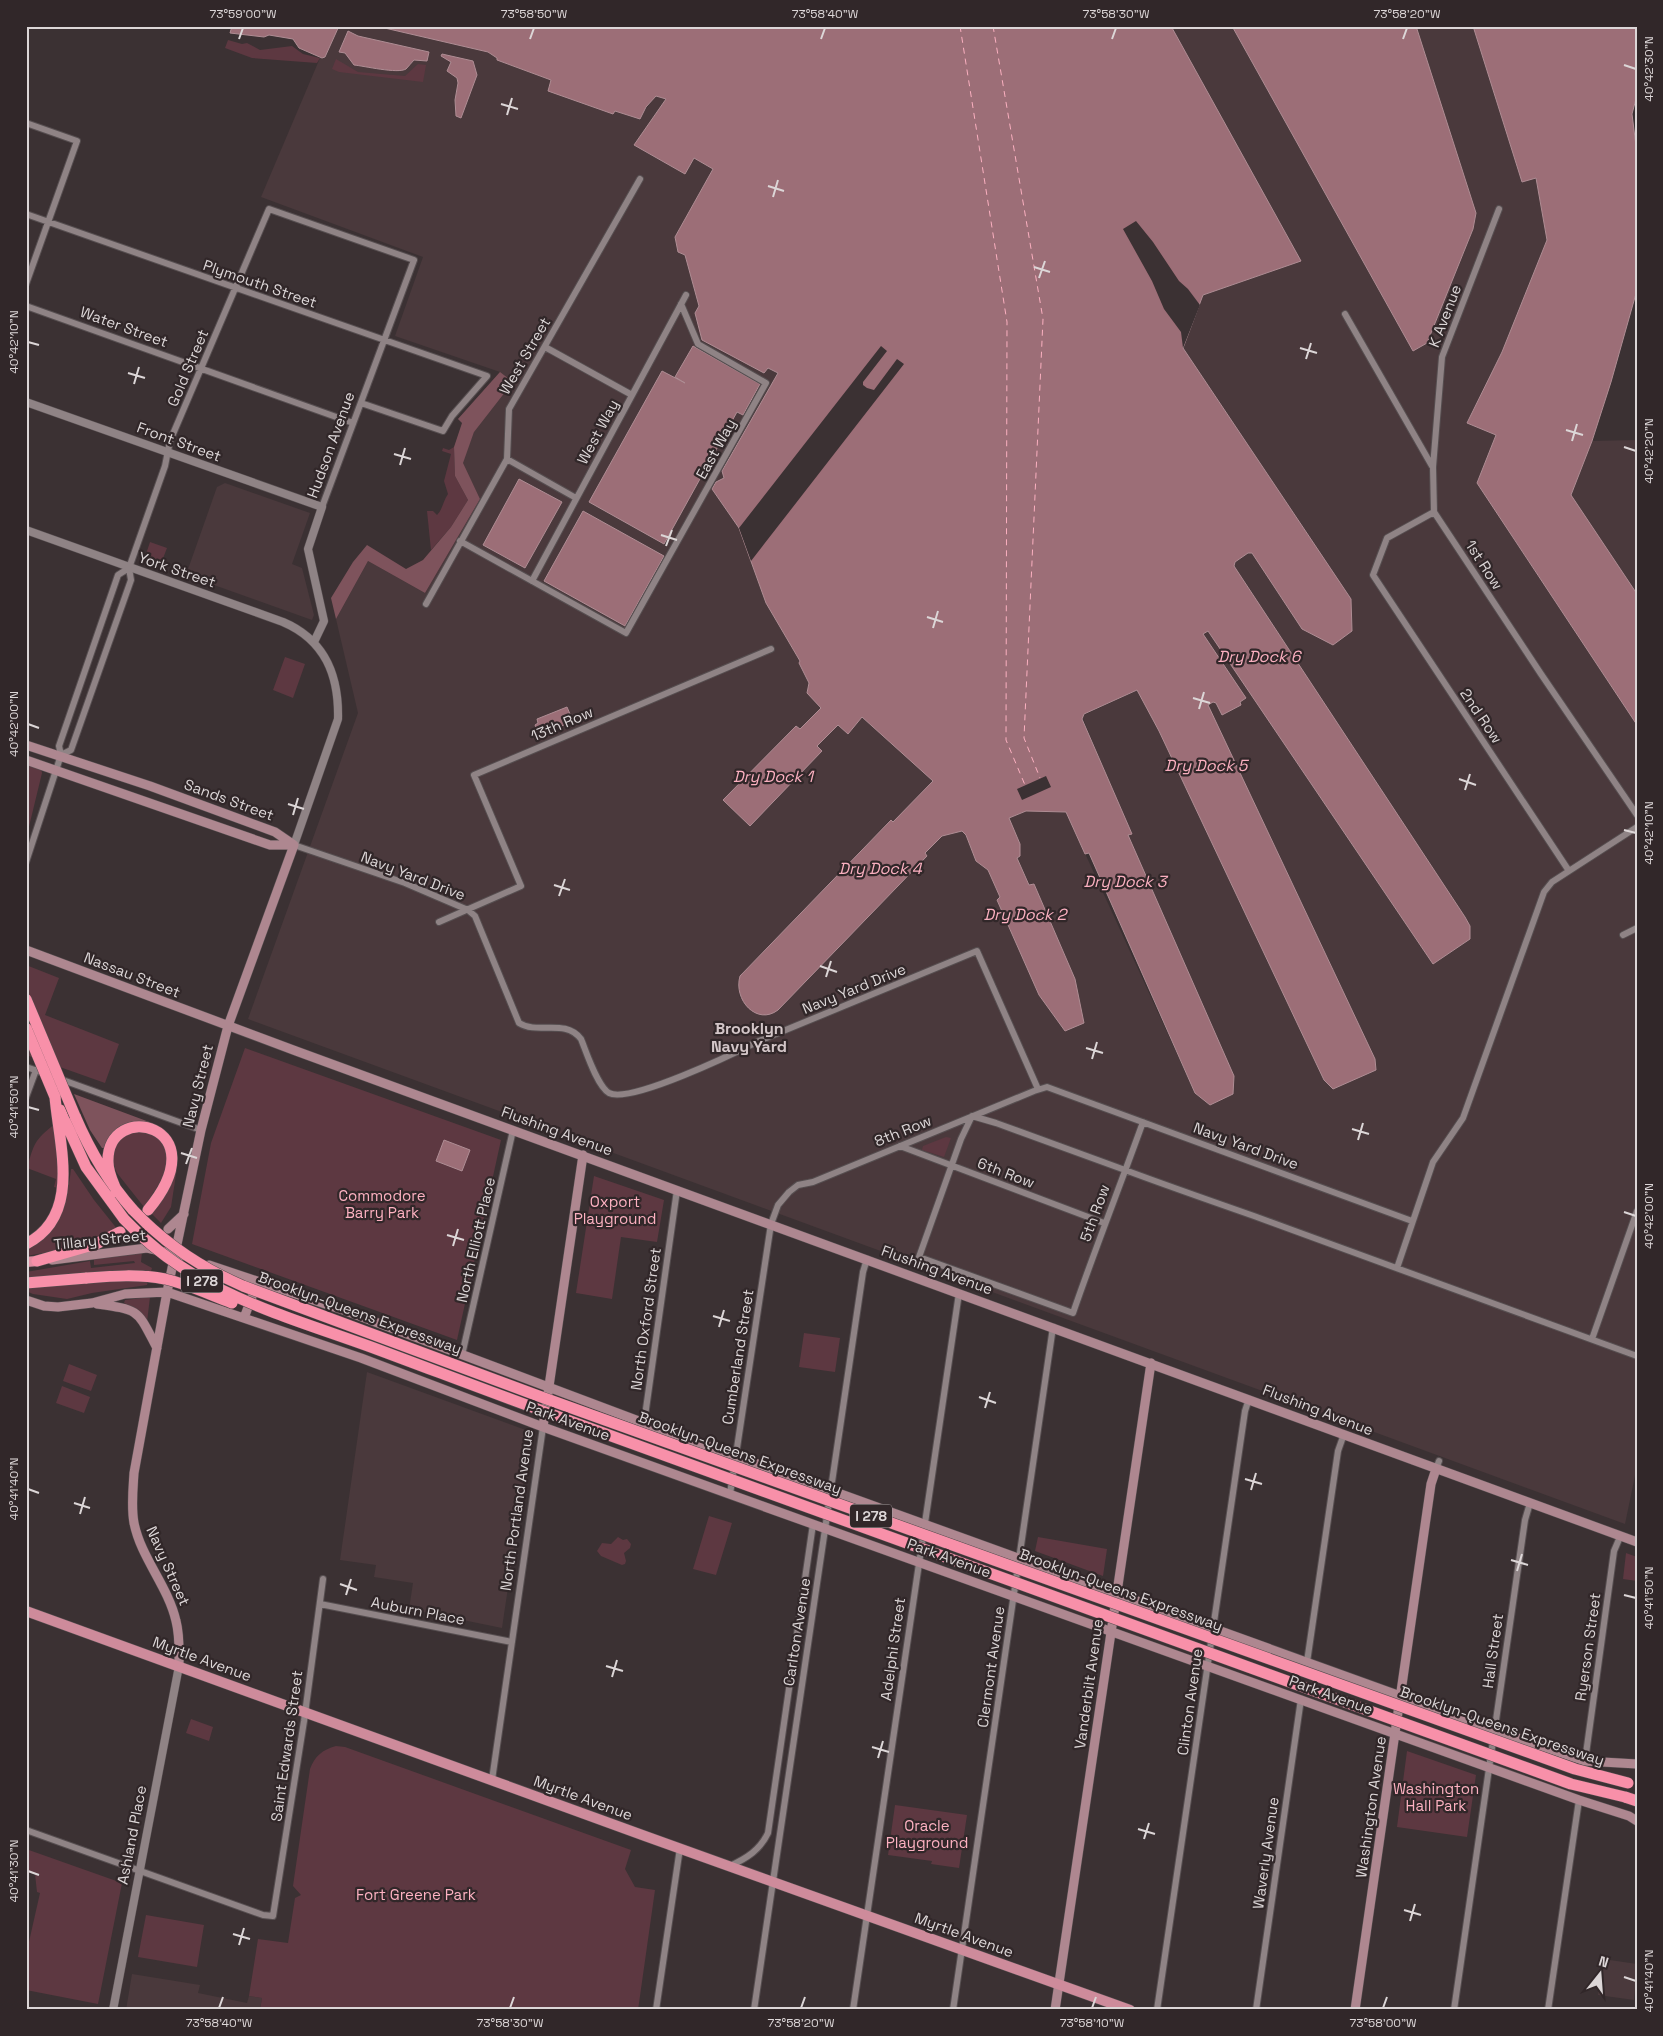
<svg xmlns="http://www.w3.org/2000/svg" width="1663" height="2036" font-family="'Space Grotesk',sans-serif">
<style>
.built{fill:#4a393c}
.green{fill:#5d3841}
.forest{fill:#7e535c}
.water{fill:#9c6e77;stroke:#af8d94}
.pier{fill:#3b3133}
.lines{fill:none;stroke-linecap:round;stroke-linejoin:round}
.ferry{stroke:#fbb0c0;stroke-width:1;stroke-dasharray:6 5;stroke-linecap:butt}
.minor-casing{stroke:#564e50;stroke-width:8}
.tertiary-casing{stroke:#564e50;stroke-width:9}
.secondary-casing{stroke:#564e50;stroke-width:10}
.primary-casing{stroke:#564e50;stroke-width:11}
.trunk-casing{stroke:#564e50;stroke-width:11}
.motorway-casing{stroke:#564e50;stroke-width:12}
.minor{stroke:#8f8385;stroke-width:6}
.tertiary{stroke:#8f8385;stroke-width:8}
.secondary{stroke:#ae8790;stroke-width:9}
.primary{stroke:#ce8b9b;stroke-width:10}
.trunk{stroke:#e38ea2;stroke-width:10}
.motorway{stroke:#f890a9;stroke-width:11}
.motorway-bridge-casing{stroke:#564e50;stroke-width:12;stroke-linecap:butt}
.motorway-bridge{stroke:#f890a9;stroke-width:11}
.ticks{fill:none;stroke:#dcd6d7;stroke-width:2}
.labels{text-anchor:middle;stroke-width:4.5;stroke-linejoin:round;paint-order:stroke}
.shield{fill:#312729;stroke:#a9a2a3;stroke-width:1}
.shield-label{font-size:14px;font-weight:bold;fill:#dcd6d7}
.street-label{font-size:15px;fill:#dcd6d7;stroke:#312729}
.park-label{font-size:15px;fill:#fdb1c1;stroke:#312729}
.water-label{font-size:16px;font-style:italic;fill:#fbb0c0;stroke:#312729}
.neighbourhood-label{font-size:16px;font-weight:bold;fill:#d3c6c8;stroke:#312729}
.neatline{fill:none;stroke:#dcd6d7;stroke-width:2}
.ticks-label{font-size:12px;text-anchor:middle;fill:#dcd6d7}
</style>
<rect width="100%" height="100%" fill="#3b3133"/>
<!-- built -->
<path class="built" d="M339,26h37l112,26 9,6v2l54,20 -3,9 65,25 1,-4h31l11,-14 10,3 -31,46 50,29 9,-16 19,11 -38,68 10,18 14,51 -4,7 69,60 3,-5 11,5 -56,98 3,7 -13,11 27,39 27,75 34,58 -1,2 10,20 38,50 15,-16 71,64 -40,42 -3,-3 -150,156 -2,9 2,13 34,15 153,-157 -2,-3 17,-17 21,-5 3,4 10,26 12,9 13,28 -4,2 42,95 36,-16 -41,-95 -4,1 -13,-28 3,-1v-13l-11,-25 17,-7 40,1 129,281 15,12 -82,-270 3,-1 -49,-118 56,-26 71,17 -2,-2 6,-4 28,4 -2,-2 7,-5 -44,-64 6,-4 7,11 43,-39 -24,-36 1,-4 13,-9h4l81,91 19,-13 -1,-32 -168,-251 20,-53 97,-34 -129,-235h61l181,325 14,-8 46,-114 3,-16 -60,-187h57l49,156 14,-4 11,62 -45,112 -35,71 29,12 -19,48 160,242v741l-12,58 -1377,-505 110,-306 -22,-94 32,-58 57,32 55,-94 -18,-36 12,-31 -16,-13 42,-47 -105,-36 28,-79 -162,-60 59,-139 5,-1z
M1637,440v154l-66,-99 21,-54z
M225,483l85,30 -18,51 10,4 12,47 -2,5 -126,-45 31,-88z
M367,1372l164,60 -29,196 -93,-19 4,-26 -39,-6 2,-12 -36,-5z
M1603,1959l34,5 -3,36 -36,-5z
M132,1974l68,11 -2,8 49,10 2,-7 13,2 -2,12h-134z"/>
<!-- green -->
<path class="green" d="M228,40l14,4 5,-1 13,7 32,-4 11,8 17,4 -3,5 -65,-5 -27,-10z
M336,59l22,13 47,4 13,-12 8,1 -3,17 -84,-10 -7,-3z
M454,447l1,29 13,24 -17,27 -20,23 -4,-39h6l4,4c6,-6 6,-14 11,-21l-4,-13 7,-27 -9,-3 1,-3 6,2z
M150,542l17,6 -7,18 -16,-6z
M285,657l20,7 -12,34 -20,-8z
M26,763l15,6 1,4 -16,66 3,-26 -3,-13z
M26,965l33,13 -14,37 74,29 -14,39 -79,-28z
M245,1048l256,92 -44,200 -265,-96 19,-101z
M55,1124l4,19 -1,45 -4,-1 2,-8 -29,-11c7,-24 7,-28 28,-44z
M146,1132c4,2 10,4 14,7 21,18 -5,51 -16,68l-27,-34c-7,-14 -4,-32 12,-39 4,-2 12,-2 17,-2z
M946,1137l5,1 -7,19 -22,-7 1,-4z
M177,1168l-6,39 -10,16 -10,-10 17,-23z
M71,1169h2l21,31 24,30 -51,19 -41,7v-7c29,-13 42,-50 45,-80z
M594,1176l70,24 -7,42 -36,-5 -9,62 -36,-6z
M142,1252l-1,10 11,6 -5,17 -55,8 -25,6 -34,-5 -7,-3v-2l11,-2 -11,-9v-6l64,-11 1,7 44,-5 -1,-2 -40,4v-6z
M150,1297l-3,25 -13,-14 -10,-5 1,-3z
M804,1333l36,5 -5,34 -36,-5z
M69,1364l28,11 -6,16 -28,-10z
M62,1386l28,11 -6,16 -28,-10z
M709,1516l23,7 -16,52 -23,-6z
M618,1537l5,3 4,-1 4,5 -1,4 -6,5 2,8 -1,3 -3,1 -21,-9 -4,-5 5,-8 9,1z
M1038,1537l69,12 -4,27 -68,-25z
M1626,1553l11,4v24l-14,-2z
M191,1719l22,8 -4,14 -23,-8z
M336,1746l9,1 286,103 -6,19 10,18 20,3 -17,120h-378l2,-12 -13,-2 9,-57 30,4 7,-45 6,-3 -8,-9 17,-117c5,-13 12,-19 26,-23z
M1407,1751l69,24 -9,62 -70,-10z
M895,1805l72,10 -8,53 -28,-4 1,-3 -44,-6z
M26,1849l96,34 -24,121 -72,-14v-35l14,-62 -3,-1 -2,-18 -9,-2z
M146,1915l58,10 -7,42 -59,-10z"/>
<!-- forest -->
<path class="forest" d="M500,372l13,10 -39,50 -11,31 17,36 -55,94 -57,-32 -32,58 -5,-21 22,-36 14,-17 39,24 17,-9 28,-33 17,-27 -13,-24 -1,-29 8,-24 -4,-4z
M74,1094l78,29c-21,-5 -40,3 -47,25h-3l-12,-18z"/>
<!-- water -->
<path class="water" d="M232,26h107l-14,31 -3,1 -23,-10 -6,-9 -24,-4 -5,2 -34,-4z
M376,26h795l130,235 -98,34 -20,53 168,251 1,32 -19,14 -31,-16 -50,-76h-4l-13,9 -1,4 231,351 5,9v13l-37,25 -225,-333 -5,3 43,64 -6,4 1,3 -19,10 -6,-12 -3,-1 -5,3 167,354 1,11 -43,19 -9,-9 -165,-349 -22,-41 -53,24 -2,5 50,115 -4,1 106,241 -1,18 -23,11 -15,-12 -106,-240 -4,1 -19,-42 -40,-1 -17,7 11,26v12l-3,2 12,27 5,-1 41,95 9,44 -19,8 -26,-36 -42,-95 3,-3 -12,-27 -12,-9 -10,-26 -4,-4 -20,5 -17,17 2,3 -149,154c-21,16 -45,-10 -38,-34l151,-156 2,2 40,-41 -71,-64 -14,17 -10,-9 -21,21 5,5 -72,75 -27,-26 73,-74 4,3 21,-21 -14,-15 2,-10 -10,-20 1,-2 -34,-58 -27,-75 -27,-39 4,-7 8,-4 -2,-7 56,-98 -10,-5 -4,5 -62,-33 -7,-27 4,-7 -14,-51 -7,-3 -3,-15 38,-68 -19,-11 -9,16 -51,-29 32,-46 -10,-3 -10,11 -6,12 -25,-8 -2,3 -65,-23 3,-11 -54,-20v-2l-9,-6z
M1232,26h184l60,187 -3,16 -46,114 -14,8z
M1473,26h164v69l-5,19 5,40v136l-26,92 -19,59 -21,54 66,99v131l-160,-242 19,-48 -29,-12 35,-71 45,-112 -11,-62 -14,4z
M348,31l10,5 71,16 -2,9 -13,-1c-3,3 -5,6 -8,9 -8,5 -42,-3 -52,-4l-9,-12 -6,-1z
M442,54l31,7 4,14 -16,43 -5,-2 -1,-16 3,-17 -1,-5 -10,-7 4,-9 -10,-6z
M693,346l67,38 -17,31 -6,-3 -73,132 -75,-42 73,-131 23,12 -10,-6z
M519,479l43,23 -37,66 -42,-23z
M583,511l81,45 -39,70 -81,-45z
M567,707l6,14 -30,13 -2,-3 -3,1 -3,-7 3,-2 -1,-4z
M444,1140l26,10 -8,21 -26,-10z"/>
<!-- pier -->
<path class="pier" d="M1136,221l17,21 26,39 9,8 12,16 -17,43 -2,-16 -17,-23 -12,-28 -29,-52z
M881,346l6,5 -24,31v3l4,3 7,2 23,-31 7,5 -153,197 -12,-33z
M1046,776l5,11 -29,13 -5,-11z"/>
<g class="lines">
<!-- ferry -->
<path class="ferry" d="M960,26l47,296 -1,418 19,45
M993,26l50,293 -19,419 16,40"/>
<!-- minor casing -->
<g class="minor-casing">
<path id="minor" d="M26,123l51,18 -51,143
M1499,209l-57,148 -9,110 1,45 107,162 96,141
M26,214l461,162 -35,40 -9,15 -82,-28
M26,306l327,117
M1345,314l87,152
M545,347l87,48
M507,459l69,39
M1434,512l-47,26 -14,37 196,296
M460,541l166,92 140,-250 -68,-39 -17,-40
M532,581l154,-286
M426,604l81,-145 2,-50 131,-230
M61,755l10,-5 60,-170 -2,-12 36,-102 5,-25 99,-232 145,51 -92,247
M294,845l111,38 63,27 7,6 44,107c19,12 46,-5 62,16 5,12 16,47 28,54 21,11 126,-40 150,-52l218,-90 61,138
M26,862l35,-107 -2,-9 59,-171 11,-7
M439,922l82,-36 -47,-111 297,-126
M1623,935l14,-7
M26,1067l18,6
M60,1079l141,51
M26,1097l10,-27
M1143,1122c-23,64 -48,127 -70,191l-154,-56 42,-118 11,-23 24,7 129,47c43,16 86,31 129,46l383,140
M900,1146l204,77
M1397,1268l36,-106 30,-44 81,-226 8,-10 85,-55
M1592,1339l45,-128
M462,1355l51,-225
M644,1423l33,-233
M1436,1469l3,-8
M730,1494l41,-270 7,-19 11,-13 9,-7 15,-3 221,-91 13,-4 365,134
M320,1604l192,38
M1307,1662l31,-211 6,-17
M1585,1761l29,-210 6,-14
M492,1780l51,-353
M26,1830l237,85 10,1 31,-195 19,-142
M730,1866c17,-8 30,-16 38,-33l45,-309
M656,2010l24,-162
M754,2010l109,-738 4,-13
M853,2010l106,-717
M953,2010l100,-683
M1157,2010l88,-599 4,-12
M1256,2010l45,-311
M1454,2010l71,-490 5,-17
M1548,2010l31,-210"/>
</g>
<!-- tertiary casing -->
<g class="tertiary-casing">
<path id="tertiary" d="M26,402l296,105 -14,42 16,72 -10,21
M26,530l257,92c42,18 56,53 55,97l-44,126
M113,2010l66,-344"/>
</g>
<!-- secondary casing -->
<g class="secondary-casing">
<path id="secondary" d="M26,745l124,41 125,46 19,13
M26,760l244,85h23
M26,950l270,101 1341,491
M168,1229l16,-15
M52,1260l95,-12 35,8
M209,1265l137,46 298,112 859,310 82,28 52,3
M26,1300l18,6 14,1 34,-4 33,-9 42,-2 194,66 182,69 1036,373 50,16 8,5
M97,1304c44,6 40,6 60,44
M244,1318l12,-32
M543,1427l40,-272
M179,1666c0,-15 1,-30 -3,-45 -8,-35 -35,-63 -42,-98 -3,-16 -1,-34 0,-50l33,-181 34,-162 27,-104 66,-181
M1055,2010l96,-647
M1355,2010l76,-526 5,-15"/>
</g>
<!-- primary casing -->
<g class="primary-casing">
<path id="primary" d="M26,1611l619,225 485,174"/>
</g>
<!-- trunk casing -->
<g class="trunk-casing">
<path id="trunk" d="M26,1262l11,-1"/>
</g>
<!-- motorway casing -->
<g class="motorway-casing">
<path id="motorway" d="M60,1110l26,57 38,52
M75,1116c15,35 33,66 58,94
M117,1192c-4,-10 -9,-19 -9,-30 -2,-63 112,-38 40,48
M26,1244c56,-28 33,-99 29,-147
M37,1261l59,-17 24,-12
M26,1283l61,-5
M1625,1797l12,4"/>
</g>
<!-- minor -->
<use href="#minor" class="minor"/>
<!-- tertiary -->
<use href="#tertiary" class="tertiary"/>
<!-- secondary -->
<use href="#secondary" class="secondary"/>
<!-- primary -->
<use href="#primary" class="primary"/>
<!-- trunk -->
<use href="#trunk" class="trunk"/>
<!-- motorway -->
<use href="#motorway" class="motorway"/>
<!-- motorway-bridge casing -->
<g class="motorway-bridge-casing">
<path id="motorway-bridge" d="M26,999l49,117
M26,1028l29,69
M133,1210c32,34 68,58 110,76l301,112 1031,371 53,14
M124,1219c68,73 156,95 247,128 78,29 156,59 235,87 322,117 643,233 965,350l54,13
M87,1278c26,-2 52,-4 78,1 23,5 45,16 67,24"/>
</g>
<!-- motorway-bridge -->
<use href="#motorway-bridge" class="motorway-bridge"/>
</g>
<!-- ticks -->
<path class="ticks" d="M239,39l4,-11M530,39l4,-11M821,39l4,-11M1112,39l4,-11M1403,39l4,-11M1624,65l12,4M501,104l17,5M507,115l5,-17M768,186l16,5M773,197l5,-17M1034,267l16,5M1039,278l6,-17M28,342l11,3M1300,348l17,5M1306,359l5,-16M128,373l17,5M134,384l5,-17M1566,430l17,5M1572,441l5,-17M1624,447l12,4M394,454l17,5M400,465l5,-17M661,535l16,5M666,546l6,-16M927,617l16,5M933,628l5,-17M1193,698l17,5M1199,709l5,-17M28,724l11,4M1459,779l17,6M1465,790l5,-16M288,804l16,5M293,815l5,-17M1624,830l12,3M554,885l16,5M559,896l6,-17M820,966l17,6M826,977l5,-16M1086,1048l17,5M1092,1059l5,-17M28,1107l11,3M1352,1129l17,5M1358,1140l5,-17M181,1153l16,5M186,1164l6,-16M1624,1212l12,4M447,1235l17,5M453,1246l5,-17M713,1316l17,5M719,1327l5,-17M979,1397l17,6M985,1408l5,-16M1245,1479l17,5M28,1489l11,4M1251,1490l5,-17M74,1503l16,5M80,1514l5,-17M1511,1560l17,5M1517,1571l5,-17M340,1584l17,6M346,1595l5,-16M1624,1595l12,3M606,1666l17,5M612,1677l5,-17M872,1747l17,5M878,1758l5,-17M1138,1829l17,5M1144,1839l5,-16M28,1871l11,4M1404,1910l17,5M1410,1921l5,-17M233,1934l17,5M239,1945l5,-17M1624,1977l12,4M219,2008l4,-11M510,2008l4,-11M801,2008l4,-11M1092,2008l4,-11M1383,2008l4,-11"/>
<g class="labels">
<!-- shield labels -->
<g class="shield">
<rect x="181" y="1269.5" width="42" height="23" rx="4"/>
<rect x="850" y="1504.5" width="42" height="23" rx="4"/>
</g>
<g class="shield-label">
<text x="202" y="1286">I 278</text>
<text x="871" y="1521">I 278</text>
</g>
<!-- street labels -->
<g class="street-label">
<text transform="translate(260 284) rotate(19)" y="5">Plymouth Street</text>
<text transform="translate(1445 316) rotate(-69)" y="5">K Avenue</text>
<text transform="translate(124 327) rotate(20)" y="5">Water Street</text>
<text transform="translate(525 356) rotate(-60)" y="5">West Street</text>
<text transform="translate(188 368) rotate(-67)" y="5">Gold Street</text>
<text transform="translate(598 432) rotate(-62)" y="5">West Way</text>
<text transform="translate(179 442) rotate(20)" y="5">Front Street</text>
<text transform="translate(331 445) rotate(-70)" y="5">Hudson Avenue</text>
<text transform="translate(716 449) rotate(-61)" y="5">East Way</text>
<text transform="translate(1484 565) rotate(57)" y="5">1st Row</text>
<text transform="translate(177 570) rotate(19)" y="5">York Street</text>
<text transform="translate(1481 716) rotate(56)" y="5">2nd Row</text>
<text transform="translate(562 724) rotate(-23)" y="5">13th Row</text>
<text transform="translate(229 800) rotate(20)" y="5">Sands Street</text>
<text transform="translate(413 876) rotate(21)" y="5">Navy Yard Drive</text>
<text transform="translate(132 975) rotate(21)" y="5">Nassau Street</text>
<text transform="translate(854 989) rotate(-22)" y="5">Navy Yard Drive</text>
<text transform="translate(198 1086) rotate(-76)" y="5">Navy Street</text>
<text transform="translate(557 1131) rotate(20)" y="5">Flushing Avenue</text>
<text transform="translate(903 1131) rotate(-22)" y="5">8th Row</text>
<text transform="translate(1246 1146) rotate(20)" y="5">Navy Yard Drive</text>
<text transform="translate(1006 1173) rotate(21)" y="5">6th Row</text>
<text transform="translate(1095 1213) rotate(-70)" y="5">5th Row</text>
<text transform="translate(100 1240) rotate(-6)" y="5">Tillary Street</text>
<text transform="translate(476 1240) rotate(-77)" y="5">North Elliott Place</text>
<text transform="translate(937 1270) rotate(20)" y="5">Flushing Avenue</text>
<text transform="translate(360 1313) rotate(20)" y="5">Brooklyn-Queens Expressway</text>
<text transform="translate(646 1319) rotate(-82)" y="5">North Oxford Street</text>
<text transform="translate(738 1357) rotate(-81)" y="5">Cumberland Street</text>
<text transform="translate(1318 1410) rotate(21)" y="5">Flushing Avenue</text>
<text transform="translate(568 1421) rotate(20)" y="5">Park Avenue</text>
<text transform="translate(740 1453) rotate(20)" y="5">Brooklyn-Queens Expressway</text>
<text transform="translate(517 1510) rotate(-82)" y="5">North Portland Avenue</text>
<text transform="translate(949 1558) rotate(20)" y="5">Park Avenue</text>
<text transform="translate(168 1566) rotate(66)" y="5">Navy Street</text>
<text transform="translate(1121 1590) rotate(20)" y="5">Brooklyn-Queens Expressway</text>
<text transform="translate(418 1611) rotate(11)" y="5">Auburn Place</text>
<text transform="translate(797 1632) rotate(-81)" y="5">Carlton Avenue</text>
<text transform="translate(1588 1647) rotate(-82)" y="5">Ryerson Street</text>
<text transform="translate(893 1649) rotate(-82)" y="5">Adelphi Street</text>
<text transform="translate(1493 1651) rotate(-82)" y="5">Hall Street</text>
<text transform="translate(202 1659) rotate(20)" y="5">Myrtle Avenue</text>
<text transform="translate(991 1667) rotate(-82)" y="5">Clermont Avenue</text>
<text transform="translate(1089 1684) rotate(-82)" y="5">Vanderbilt Avenue</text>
<text transform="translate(1331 1695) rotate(20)" y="5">Park Avenue</text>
<text transform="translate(1190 1702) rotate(-82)" y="5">Clinton Avenue</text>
<text transform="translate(1502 1726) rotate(19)" y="5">Brooklyn-Queens Expressway</text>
<text transform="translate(287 1746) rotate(-82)" y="5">Saint Edwards Street</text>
<text transform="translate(583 1798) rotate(20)" y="5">Myrtle Avenue</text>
<text transform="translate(1371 1807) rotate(-82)" y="5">Washington Avenue</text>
<text transform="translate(132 1835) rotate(-79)" y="5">Ashland Place</text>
<text transform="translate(1266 1853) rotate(-82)" y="5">Waverly Avenue</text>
<text transform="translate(964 1935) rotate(20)" y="5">Myrtle Avenue</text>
</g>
<!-- park labels -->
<g class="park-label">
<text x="382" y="1201">Commodore<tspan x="382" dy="17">Barry Park</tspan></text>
<text x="615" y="1207">Oxport<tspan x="615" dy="17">Playground</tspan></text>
<text x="1436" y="1794">Washington<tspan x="1436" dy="17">Hall Park</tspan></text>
<text x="927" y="1831">Oracle<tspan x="927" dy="17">Playground</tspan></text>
<text x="416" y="1900">Fort Greene Park</text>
</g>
<!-- water labels -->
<g class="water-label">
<text x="1259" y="662">Dry Dock 6</text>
<text x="1206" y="771">Dry Dock 5</text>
<text x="773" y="782">Dry Dock 1</text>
<text x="880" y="874">Dry Dock 4</text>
<text x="1125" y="887">Dry Dock 3</text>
<text x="1025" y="920">Dry Dock 2</text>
</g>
<!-- neighbourhood labels -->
<g class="neighbourhood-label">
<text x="749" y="1034">Brooklyn<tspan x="749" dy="18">Navy Yard</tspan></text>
</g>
</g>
<!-- border -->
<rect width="1663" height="2036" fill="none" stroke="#312729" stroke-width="55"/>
<!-- north arrow -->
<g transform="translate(1600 1974) rotate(17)" stroke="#312729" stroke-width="4" paint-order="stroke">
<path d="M0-4L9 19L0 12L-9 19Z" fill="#dcd6d7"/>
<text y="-8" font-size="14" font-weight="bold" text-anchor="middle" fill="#dcd6d7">N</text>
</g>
<rect x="28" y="28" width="1608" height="1980" class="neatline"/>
<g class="ticks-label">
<text x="243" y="18">73°59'00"W</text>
<text x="534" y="18">73°58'50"W</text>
<text x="825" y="18">73°58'40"W</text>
<text x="1116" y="18">73°58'30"W</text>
<text x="1407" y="18">73°58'20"W</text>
<text transform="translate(1649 69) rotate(-90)" y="4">40°42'30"N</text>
<text transform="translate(14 342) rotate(-90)" y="4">40°42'10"N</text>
<text transform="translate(1649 451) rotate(-90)" y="4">40°42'20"N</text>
<text transform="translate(14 724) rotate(-90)" y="4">40°42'00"N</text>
<text transform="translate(1649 833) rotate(-90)" y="4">40°42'10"N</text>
<text transform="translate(14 1107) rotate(-90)" y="4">40°41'50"N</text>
<text transform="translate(1649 1216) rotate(-90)" y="4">40°42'00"N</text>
<text transform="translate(14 1489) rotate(-90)" y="4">40°41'40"N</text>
<text transform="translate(1649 1598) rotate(-90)" y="4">40°41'50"N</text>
<text transform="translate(14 1871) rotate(-90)" y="4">40°41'30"N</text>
<text transform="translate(1649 1981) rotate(-90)" y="4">40°41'40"N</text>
<text x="219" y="2027">73°58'40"W</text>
<text x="510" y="2027">73°58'30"W</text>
<text x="801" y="2027">73°58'20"W</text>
<text x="1092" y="2027">73°58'10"W</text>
<text x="1383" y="2027">73°58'00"W</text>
</g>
</svg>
